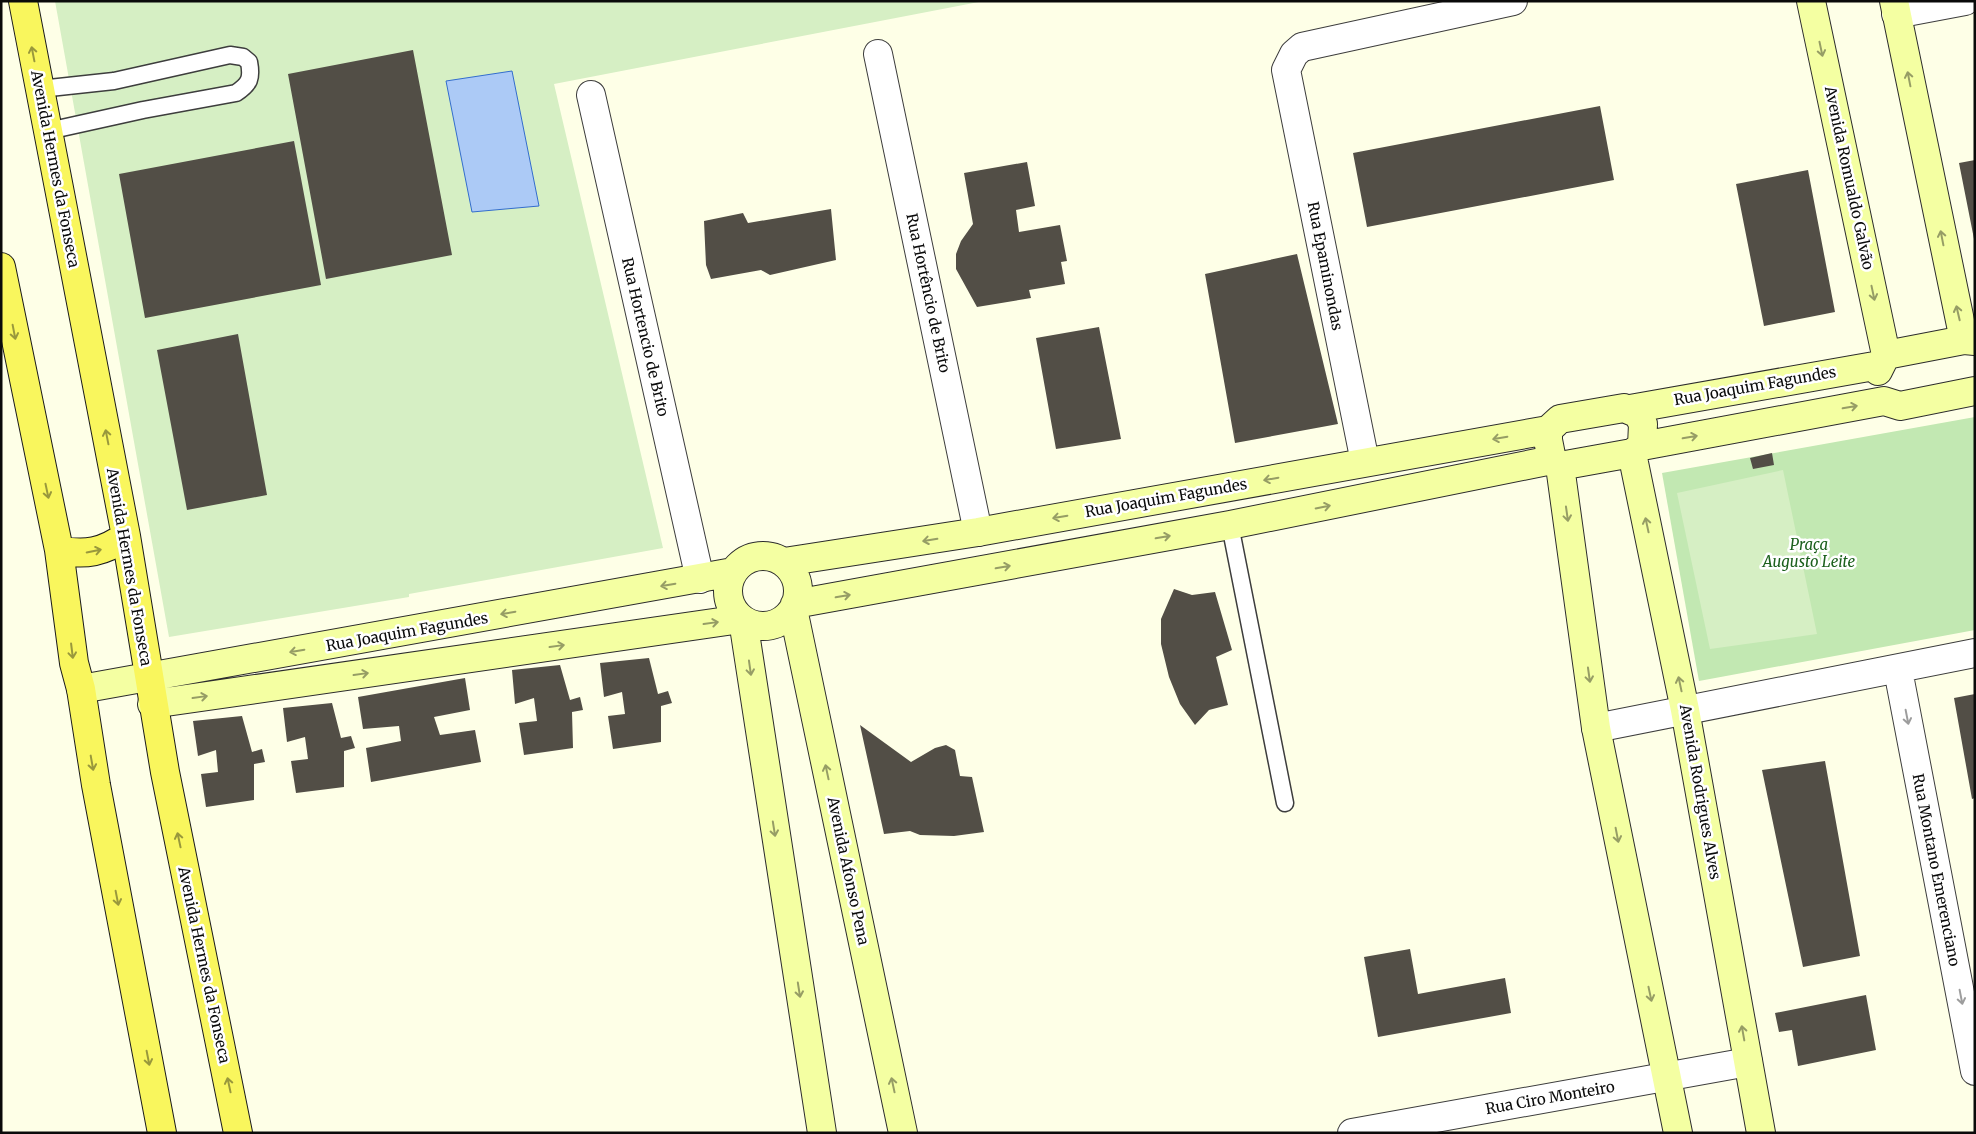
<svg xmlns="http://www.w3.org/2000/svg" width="1976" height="1134" font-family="Merriweather,serif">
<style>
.green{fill:#c2e8b2}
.pitch{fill:#d6efc4}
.water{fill:#accaf6;stroke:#336dcd}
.building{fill:#524e46}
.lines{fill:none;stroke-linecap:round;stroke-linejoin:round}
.service-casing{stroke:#3d3d3d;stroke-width:19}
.minor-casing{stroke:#3d3d3d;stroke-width:30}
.secondary-casing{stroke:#2c2c2c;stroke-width:30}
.primary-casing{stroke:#1b1b1b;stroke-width:30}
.service{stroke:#fff;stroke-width:16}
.minor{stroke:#fff;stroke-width:28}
.secondary{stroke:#f4ffa2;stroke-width:28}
.primary{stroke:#f9f65d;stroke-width:28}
.oneway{stroke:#969d65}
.oneway2{stroke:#99983c}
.oneway3{stroke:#9d9d9d}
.labels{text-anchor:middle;stroke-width:5;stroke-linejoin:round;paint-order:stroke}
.street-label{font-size:15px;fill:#0a0a0a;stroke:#fff}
.park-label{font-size:15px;font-style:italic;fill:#1c601d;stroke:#fff}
</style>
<rect width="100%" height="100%" fill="#feffe7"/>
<!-- green -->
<path class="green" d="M1975,417v213l-276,51 -37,-208z"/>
<!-- pitch -->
<path class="pitch" d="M55,1h929l-430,83 109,464 -254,46v3l-240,40z
M1783,470l34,164 -107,15 -33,-156z"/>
<!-- water -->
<path class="water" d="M512,71l27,135 -67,6 -26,-131z"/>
<!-- building -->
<path class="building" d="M413,50l39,205 -126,24 -38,-205z
M1600,106l14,74 -247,47 -14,-74z
M294,141l27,144 -176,33 -26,-144z
M1975,160v79h-1l-15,-76z
M1027,162l8,44 -19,4 3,22 41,-7 7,36 -6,1 4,22 -36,6 2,8 -54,9 -21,-38v-15l5,-13 12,-17 -9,-51z
M1808,170l27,142 -71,14 -28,-142z
M831,209l5,51 -66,15 -9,-5 -50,9 -5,-14 -2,-44 39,-8 5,10z
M1297,254l41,170 -103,19 -30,-169z
M1099,327l22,112 -65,10 -20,-111z
M238,334l29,161 -80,15 -30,-160z
M1772,453l2,12 -21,4 -3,-11z
M1174,589l18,6 23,-3 17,58 -16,7 12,48 -19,5 -14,15 -15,-21 -11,-27 -8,-33v-25z
M649,658l9,36 10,-3 4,12 -11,3v36l-48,7 -5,-33 17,-2 -3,-22 -18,5 -4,-34z
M560,665l10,35 10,-3 3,13 -11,2 1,36 -49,7 -5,-32 18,-2 -3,-23 -19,6 -3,-34z
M465,678l5,32 -36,7 6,18 35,-5 6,32 -110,20 -5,-34 35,-7 -2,-15 -36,3 -5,-32z
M1975,694v104l-3,1 -18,-101z
M332,703l9,35 10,-2 4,12 -11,3v36l-48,6 -5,-32 17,-2 -3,-22 -18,5 -4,-34z
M242,716l10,36 10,-3 3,13 -11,2v36l-48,7 -5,-33 17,-2 -2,-22 -18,6 -5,-35z
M860,725l51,37 24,-14 11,-3 9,5 5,26 12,1 12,55 -30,4 -34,-1 -10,-4 -26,3z
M1825,761l35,195 -57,11 -41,-197z
M1410,949l8,45 87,-16 6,35 -133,24 -14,-80z
M1866,995l10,55 -78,16 -6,-36 -13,2 -4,-19z"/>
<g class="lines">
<!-- service casing -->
<g class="service-casing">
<path id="service" d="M40,89l74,-8 116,-26 13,2 6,5c3,16 1,22 -13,31l-93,17 -95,21
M1230,525l55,278"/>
</g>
<!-- minor casing -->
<g class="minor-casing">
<path id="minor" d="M1896,14l69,-13
M878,54l100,478
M591,95l109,484
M1365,462l-79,-392 8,-16 8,-7 211,-46
M1898,670l77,401
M1596,728l379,-75
M1352,1133l396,-71"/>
</g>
<!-- secondary casing -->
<g class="secondary-casing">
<path id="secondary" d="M1811,1l75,354
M1894,1l70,339
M1878,371l8,-16 78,-15 11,1
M1630,409l250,-44
M1642,446l1,-22 -5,-10 -14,-6 -64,11 -12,11v10l4,20 8,6 72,-13 10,-7 242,-45 16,5 75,-15
M1632,453l53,257 76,423
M1560,466l36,262 82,405
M728 591a35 35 0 1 1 70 0a35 35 0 1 1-70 0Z
M784,562l194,-30 570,-102
M795,604l435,-79 322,-65
M793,609l110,524
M743,620l79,513
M81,689l652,-117
M152,704l589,-85"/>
</g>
<!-- primary casing -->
<g class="primary-casing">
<path id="primary" d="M23,1l103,535 39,236 73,361
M1,267l58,283 15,113 7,26 15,96 66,348
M59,550c26,6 45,2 67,-14"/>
</g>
<!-- service -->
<use href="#service" class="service"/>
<!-- minor -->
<use href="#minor" class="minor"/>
<!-- secondary -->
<use href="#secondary" class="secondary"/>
<!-- primary -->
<use href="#primary" class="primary"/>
</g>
<!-- one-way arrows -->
<defs><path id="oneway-shaft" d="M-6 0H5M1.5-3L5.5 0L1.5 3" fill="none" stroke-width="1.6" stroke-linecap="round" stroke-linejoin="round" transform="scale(1.25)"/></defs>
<g class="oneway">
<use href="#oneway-shaft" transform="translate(1821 49) rotate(78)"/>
<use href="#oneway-shaft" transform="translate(1909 79) rotate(-101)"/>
<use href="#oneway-shaft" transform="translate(1942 238) rotate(-101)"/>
<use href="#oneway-shaft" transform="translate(1873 293) rotate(78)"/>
<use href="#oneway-shaft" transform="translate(1958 313) rotate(-103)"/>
<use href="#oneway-shaft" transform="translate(1850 407) rotate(-10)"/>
<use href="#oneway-shaft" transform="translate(1690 437) rotate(-10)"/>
<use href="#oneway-shaft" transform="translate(1500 438) rotate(170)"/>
<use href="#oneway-shaft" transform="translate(1271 479) rotate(170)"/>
<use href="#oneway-shaft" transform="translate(1323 507) rotate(-11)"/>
<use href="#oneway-shaft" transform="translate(1567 514) rotate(82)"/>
<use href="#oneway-shaft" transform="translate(1060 517) rotate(170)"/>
<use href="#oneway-shaft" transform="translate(1647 525) rotate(-102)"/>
<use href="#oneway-shaft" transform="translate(1163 537) rotate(-10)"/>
<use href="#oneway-shaft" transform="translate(930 540) rotate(171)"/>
<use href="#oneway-shaft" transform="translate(1003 567) rotate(-10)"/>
<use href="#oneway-shaft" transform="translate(668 585) rotate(170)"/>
<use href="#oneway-shaft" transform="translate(843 596) rotate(-10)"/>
<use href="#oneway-shaft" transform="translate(508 613) rotate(170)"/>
<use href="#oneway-shaft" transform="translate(711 623) rotate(-8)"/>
<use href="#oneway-shaft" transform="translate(557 646) rotate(-8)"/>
<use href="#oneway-shaft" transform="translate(297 651) rotate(170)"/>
<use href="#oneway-shaft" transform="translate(750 668) rotate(82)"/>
<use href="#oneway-shaft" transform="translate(361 674) rotate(-8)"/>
<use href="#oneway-shaft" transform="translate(1589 675) rotate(82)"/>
<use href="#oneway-shaft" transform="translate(1680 684) rotate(-102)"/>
<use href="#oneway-shaft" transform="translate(200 697) rotate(-8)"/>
<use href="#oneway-shaft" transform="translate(827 772) rotate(-102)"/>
<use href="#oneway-shaft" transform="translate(774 829) rotate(81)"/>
<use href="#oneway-shaft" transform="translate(1617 835) rotate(79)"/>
<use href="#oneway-shaft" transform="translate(799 990) rotate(81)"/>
<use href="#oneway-shaft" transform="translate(1650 994) rotate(78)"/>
<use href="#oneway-shaft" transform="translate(1743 1033) rotate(-100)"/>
<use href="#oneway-shaft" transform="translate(893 1085) rotate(-102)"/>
</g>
<g class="oneway2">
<use href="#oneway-shaft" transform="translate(33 54) rotate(-101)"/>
<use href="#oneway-shaft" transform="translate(14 332) rotate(79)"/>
<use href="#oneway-shaft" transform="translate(107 437) rotate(-101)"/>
<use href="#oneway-shaft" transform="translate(47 491) rotate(78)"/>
<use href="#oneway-shaft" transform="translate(94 551) rotate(-11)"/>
<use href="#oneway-shaft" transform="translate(72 651) rotate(83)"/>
<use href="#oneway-shaft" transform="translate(92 763) rotate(80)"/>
<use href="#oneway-shaft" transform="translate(179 840) rotate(-102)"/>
<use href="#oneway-shaft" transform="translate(117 898) rotate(79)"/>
<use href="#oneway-shaft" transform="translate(148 1058) rotate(79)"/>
<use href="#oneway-shaft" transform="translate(229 1085) rotate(-102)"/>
</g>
<g class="oneway3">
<use href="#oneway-shaft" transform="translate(1907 717) rotate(79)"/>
<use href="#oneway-shaft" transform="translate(1961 997) rotate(79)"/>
</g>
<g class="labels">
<!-- street labels -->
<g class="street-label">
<text transform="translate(55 169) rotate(79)" y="5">Avenida Hermes da Fonseca</text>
<text transform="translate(1849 178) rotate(78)" y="5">Avenida Romualdo Galvão</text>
<text transform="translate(1325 266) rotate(79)" y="5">Rua Epaminondas</text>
<text transform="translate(928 293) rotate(78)" y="5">Rua Hortêncio de Brito</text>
<text transform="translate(645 337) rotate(77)" y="5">Rua Hortencio de Brito</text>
<text transform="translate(1755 386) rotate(-10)" y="5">Rua Joaquim Fagundes</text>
<text transform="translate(1166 498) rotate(-10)" y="5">Rua Joaquim Fagundes</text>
<text transform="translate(129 567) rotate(80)" y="5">Avenida Hermes da Fonseca</text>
<text transform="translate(407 632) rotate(-10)" y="5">Rua Joaquim Fagundes</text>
<text transform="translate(1700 792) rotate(80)" y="5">Avenida Rodrigues Alves</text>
<text transform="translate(1936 870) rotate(79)" y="5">Rua Montano Emerenciano</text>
<text transform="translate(848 871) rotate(78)" y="5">Avenida Afonso Pena</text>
<text transform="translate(204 965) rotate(78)" y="5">Avenida Hermes da Fonseca</text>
<text transform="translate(1550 1098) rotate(-10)" y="5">Rua Ciro Monteiro</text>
</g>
<!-- park labels -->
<g class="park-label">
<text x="1809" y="550">Praça<tspan x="1809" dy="17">Augusto Leite</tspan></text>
</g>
</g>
<!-- border -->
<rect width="1976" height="1134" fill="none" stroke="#0a0a0a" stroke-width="5"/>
</svg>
